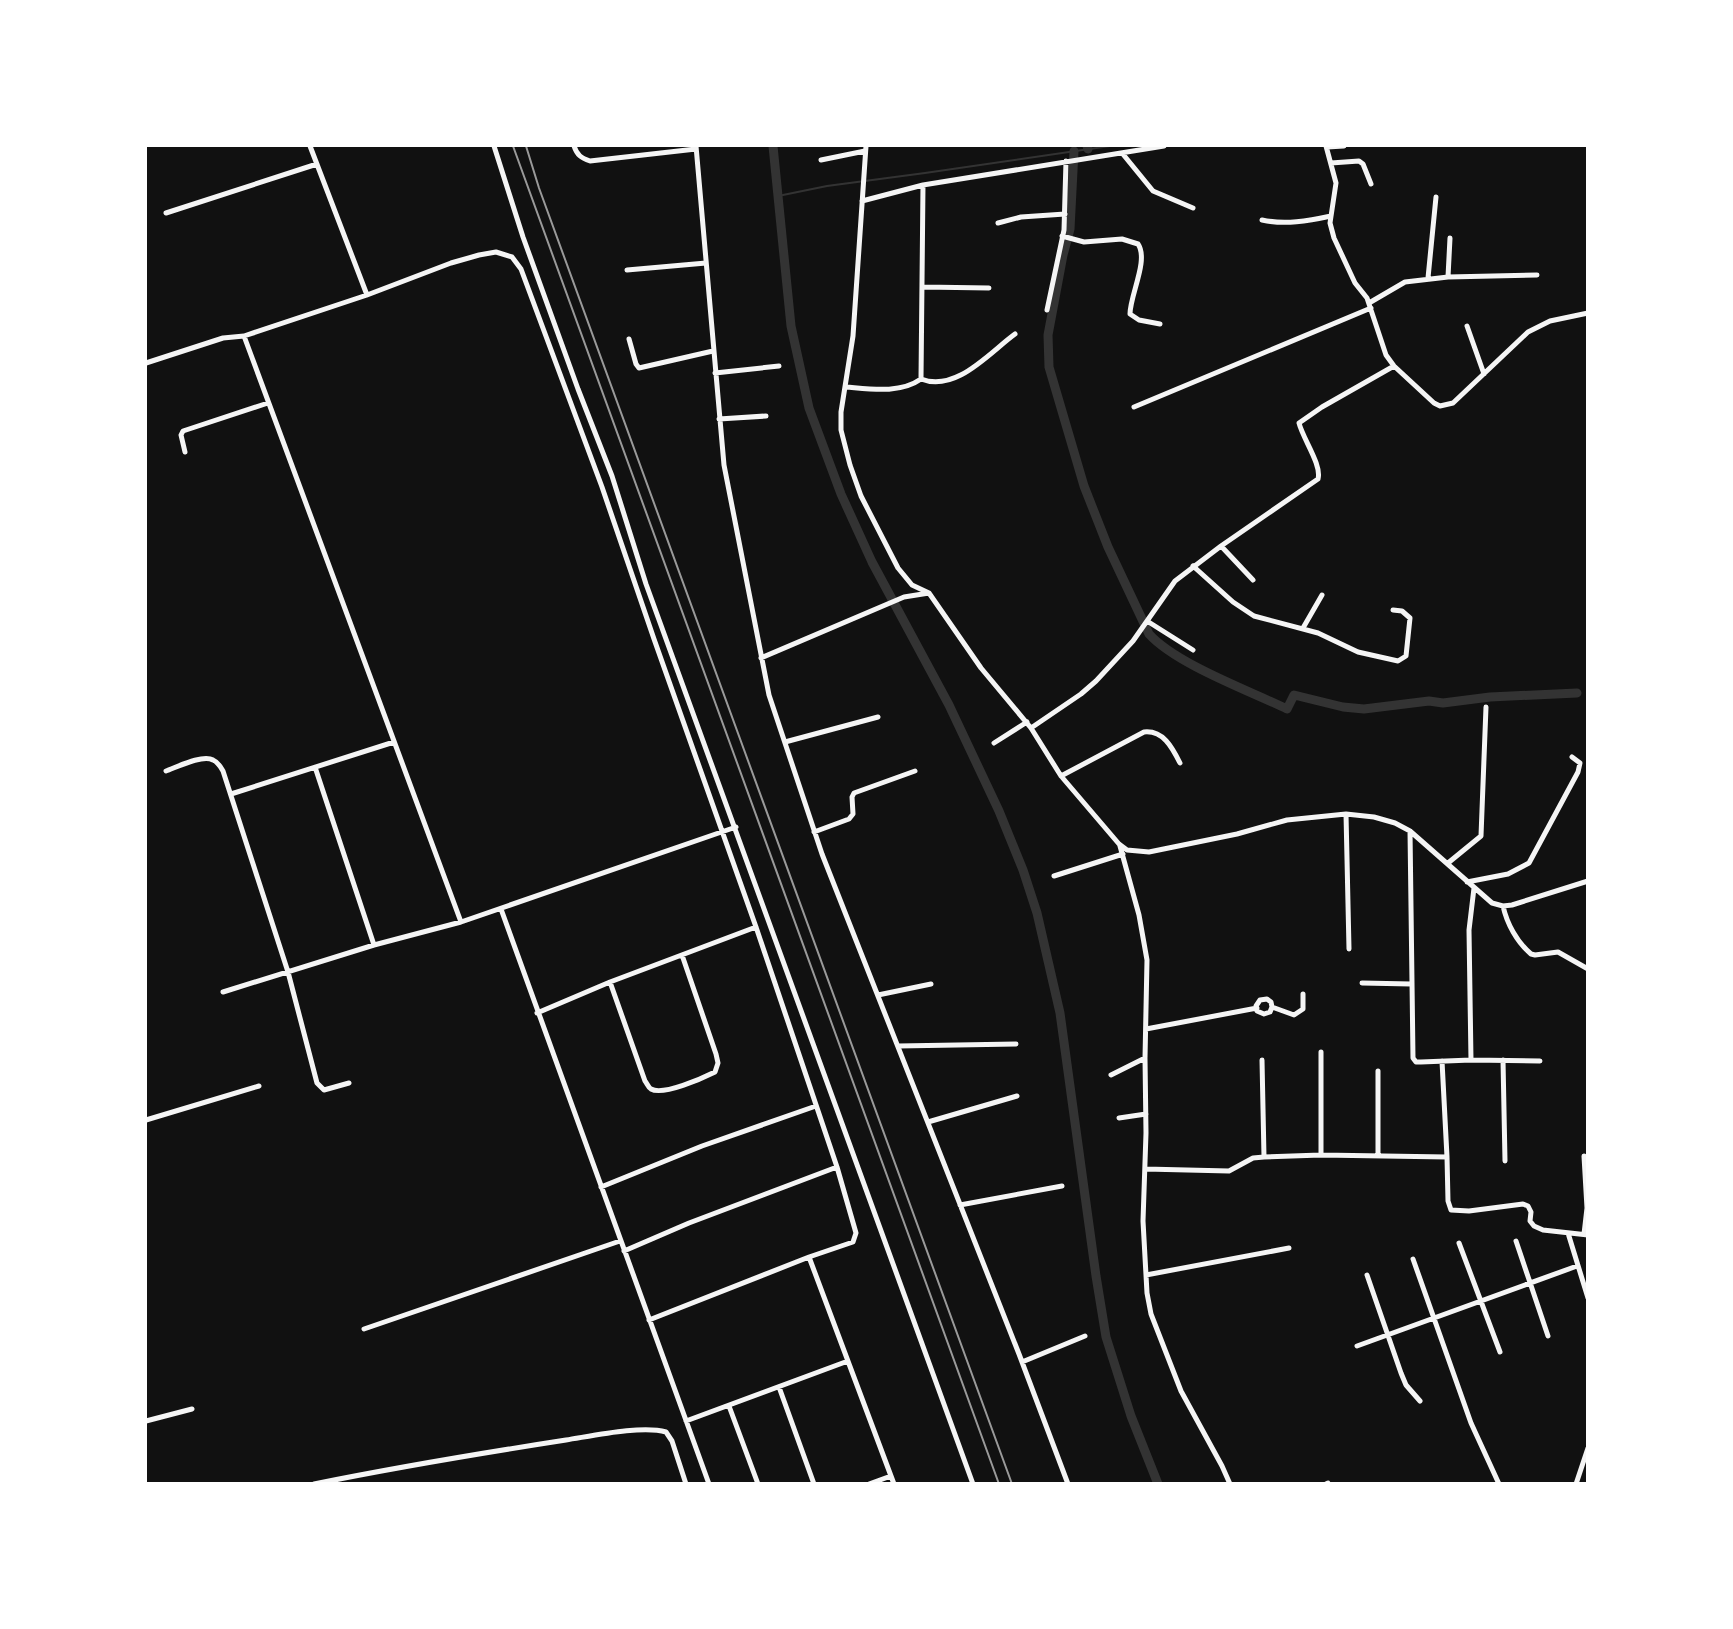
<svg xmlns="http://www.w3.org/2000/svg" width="1733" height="1629" font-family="Barlow,sans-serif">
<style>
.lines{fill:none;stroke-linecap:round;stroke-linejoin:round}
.stream{stroke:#333;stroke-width:2}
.canal{stroke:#333;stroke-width:9}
.minor{stroke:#f5f5f5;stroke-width:5}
.rail{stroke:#9a9a9a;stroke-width:2}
</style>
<rect width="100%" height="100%" fill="#111"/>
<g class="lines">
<!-- stream -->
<path class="stream" d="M778,196l49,-10 98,-13 185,-27"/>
<!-- canal -->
<path class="canal" d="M773,146l18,180 18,82 32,86 31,68 77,143 50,106 24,59 14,43 23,100 36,263 10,61 25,79 27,68
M1087,146l1,3
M1074,151l-4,78 -7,26 -15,80 1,32 35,119 24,61 41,87c27,30 101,57 138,75l7,-14 49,12 21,2 65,-8 14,2 47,-6 87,-4"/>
<!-- minor -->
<path class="minor" d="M310,146l57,149
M494,146l29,91 55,152 34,87 34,108 327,900
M574,146c3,9 7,12 16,15l106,-12
M696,146l28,319 45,230 53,159 197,500 49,130
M866,146l-13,190 -12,76v18l9,35 11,31 37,72 14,17 17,8 52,75 50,60 30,48 58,68 8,6 22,2 88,-18 50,-14 59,-6 28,3 21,6 15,8 82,72 11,3 9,-1 76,-24
M1326,146l10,37 -6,40 4,15 21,45 12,15 19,57 8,11 40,37 6,3 13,-3 75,-71 22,-11 38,-8
M1327,147l17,-1
M1122,153l31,38 40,17
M821,160l44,-9
M1331,163l28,-2 4,3 8,20
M862,201l61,-16 241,-39
M166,213l151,-49
M1262,220c23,5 46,1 69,-4
M998,223l23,-6 44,-3
M1062,236l22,6 38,-3 16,5c11,16 -8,51 -8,70l9,6 21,4
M627,270l79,-7
M1448,277l2,-39
M1428,278l8,-81
M923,287l66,1
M1369,303l36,-21 43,-5 89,-2
M1047,310l17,-80 2,-69
M1467,326l17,48
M629,339l7,25 3,4 74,-17
M146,363l77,-25 21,-2
M715,373l64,-7
M921,379c35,14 69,-27 94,-45
M846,387c24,2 54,7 75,-8l2,-194
M1134,407l237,-99
M719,419l47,-3
M185,452l-4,-17 2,-4 85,-28
M1221,546l32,34
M1193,566l40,36 21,14 64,17 40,19 40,9 8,-5 4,-38 -8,-7 -9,-1
M1147,621l46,29
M1303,628l19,-33
M761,658l143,-61 25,-4
M1031,728l50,-34 15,-13 37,-40 42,-60 46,-35 97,-67c4,-14 -15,-40 -19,-56l23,-16 72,-41
M785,742l93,-25
M994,743l33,-21
M315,767l59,178
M166,771c11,-4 37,-17 47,-11 5,2 7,6 10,11l65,201 29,111 7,7 25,-7
M1061,776l83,-44c19,-2 28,15 36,31
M231,794l163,-52
M1346,814l3,135
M1410,831l3,227 3,4h5l50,-2 69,1
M814,832l35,-13 4,-5 -1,-17 2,-4 61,-22
M1120,846l19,69 8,45 -2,98 1,75 -3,88 4,72 4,21 30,77 41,75 8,18
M1448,863l33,-27 5,-129
M1054,876l69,-22
M1467,882l41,-8 21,-11 49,-91 2,-9 -8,-6
M1503,906c4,18 14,36 28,48l4,1 23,-3 30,17
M501,909l208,575
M461,922l-217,-586 123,-41 84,-32 28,-8 17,-3 16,5 9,12 81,218 52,152 102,288 81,240 19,66 -3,9 -44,15 85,227
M610,982l35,99c2,2 3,6 6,8 12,7 52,-11 64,-17l3,-9 -2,-9 -34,-99
M1362,983l49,1
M223,992l151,-47 87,-23 275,-95
M878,995l53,-11
M1272,1007l-2,5 -6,2 -7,-3 -1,-5 4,-6 7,-1 4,3 1,5 22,8 9,-6v-15
M537,1013l73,-31 146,-55
M1146,1029l111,-21
M898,1046l118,-2
M1321,1052v103
M1262,1060l2,97
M1471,1060l-2,-130 5,-42
M1503,1060l2,101
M1442,1061l5,96
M1111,1075l34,-17
M1119,1118l27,-4
M146,1120l113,-34
M928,1122l89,-26
M1378,1156v-85
M1145,1169l84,2 24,-13 11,-1 57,-2 126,2 1,44 3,9 18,1 54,-7 5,2 3,6 -1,9 4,5 9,4 45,5
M601,1187l101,-41 114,-40
M960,1205l102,-19
M1568,1233l20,65
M1584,1234l3,-26 -3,-52
M1516,1241l32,95
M1459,1243l41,109
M624,1251l65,-28 148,-56
M1413,1259l58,164 28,61
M1146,1275l143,-27
M1367,1275l34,98 5,12 14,16
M649,1320l160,-63
M364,1329l256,-88
M1357,1346l220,-80
M1022,1362l63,-26
M779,1387l35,97
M729,1406l29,78
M146,1421l46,-12
M686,1421l162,-60
M314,1484c84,-17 168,-31 252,-44 26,-4 76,-15 100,-8l6,9 14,43
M869,1484l22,-8
M1326,1484l2,-1
M1576,1484l12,-36"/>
<!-- rail -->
<path class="rail" d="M513,146l486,1338
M526,146l13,42 473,1296"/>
</g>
<!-- border -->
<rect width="1733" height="1629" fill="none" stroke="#ffffff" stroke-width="294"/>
</svg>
